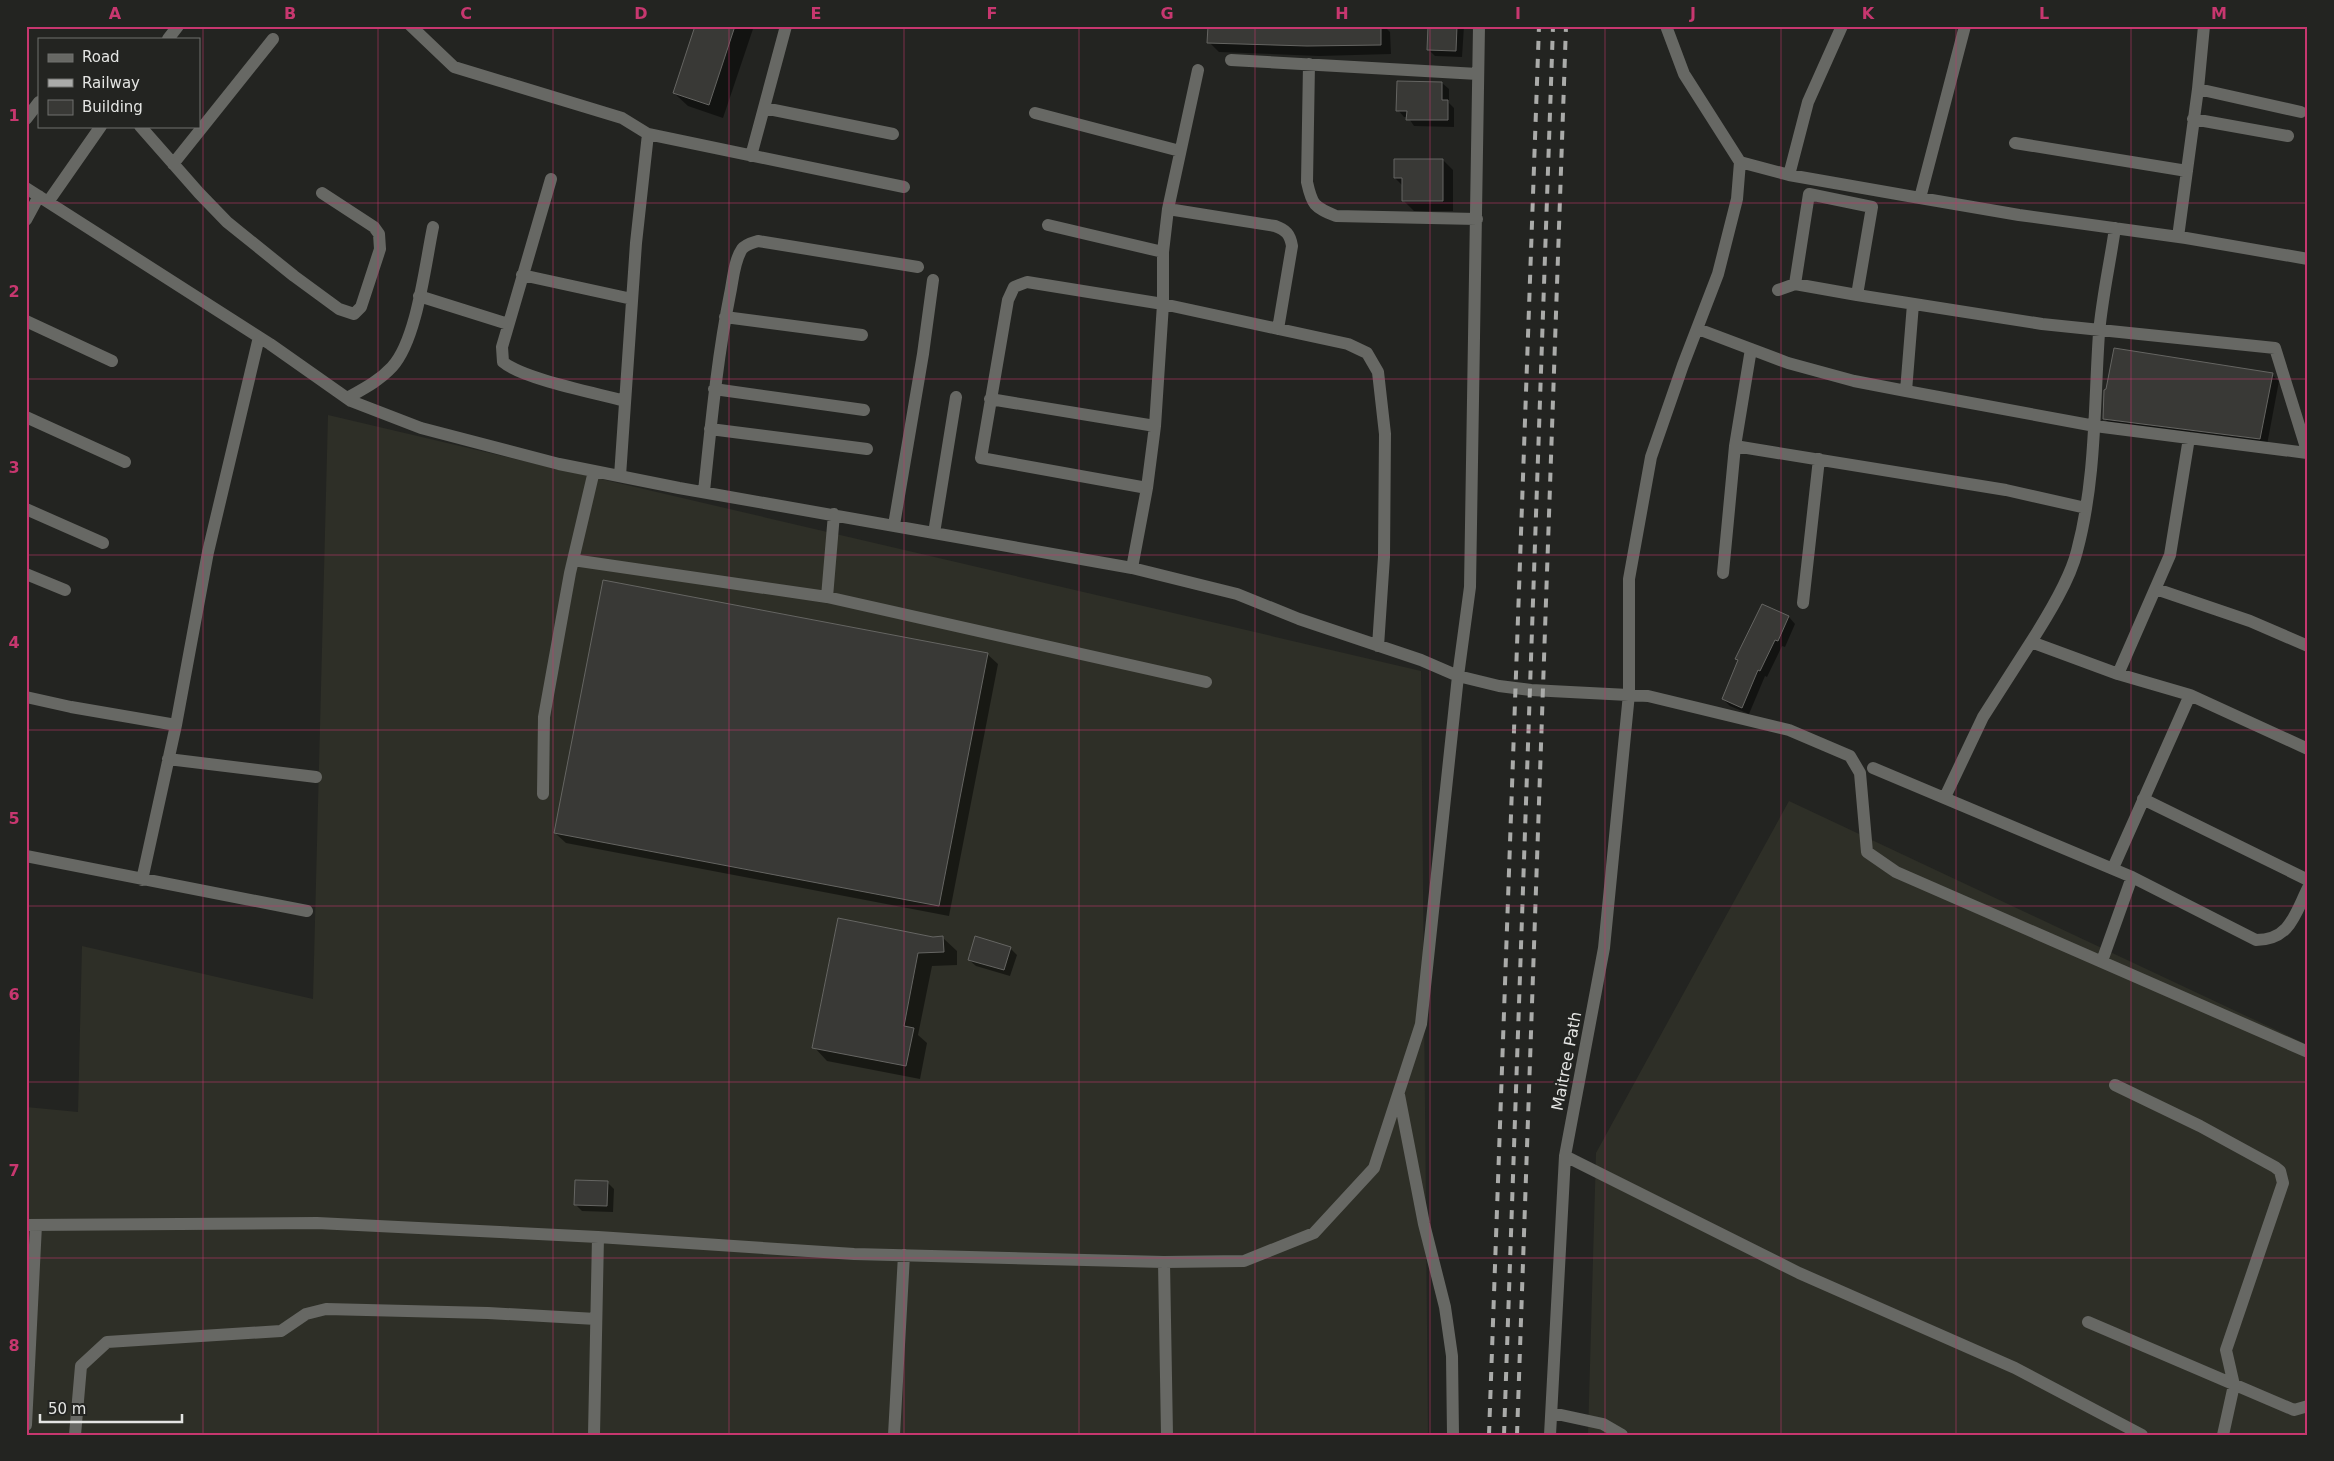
<svg xmlns="http://www.w3.org/2000/svg" width="2334" height="1461" font-family="'DejaVu Sans',sans-serif">
<style>
.built{fill:#2e2f27}
.shadow{fill:#0007}
.building{fill:#393936;stroke:#656562}
.lines{fill:none;stroke-linecap:round;stroke-linejoin:round}
.minor{stroke:#676864;stroke-width:12}
.rail{stroke:#aaaba9;stroke-width:4;stroke-dasharray:9 9;stroke-linecap:butt}
.grid{fill:none;stroke:#c7376f;stroke-width:1;stroke-opacity:0.55}
.labels{text-anchor:middle;stroke-width:4.5;stroke-linejoin:round;paint-order:stroke}
.street-label{font-size:16px;fill:#e4e5e3;stroke:#232421}
.neatline{fill:none;stroke:#c7376f;stroke-width:2}
.grid-label{font-size:16px;text-anchor:middle;font-weight:bold;fill:#c7376f}
</style>
<rect width="100%" height="100%" fill="#232421"/>
<!-- built -->
<path class="built" d="M328,415l1093,256 7,764h-1402v-328l52,5 4,-166 231,53z
M1789,801l519,244v390h-720l8,-282z"/>
<!-- shadow -->
<path class="shadow" d="M696,26h58l-31,92 -35,-12 -14,-13z
M1209,26h175l6,6 1,22 -72,2 -100,-4 -10,-10z
M1429,26h35l-2,31 -27,-1 -7,-7z
M1442,83l7,6v14l5,5v19l-40,-1 -6,-9h-4l-6,-7z
M1443,160l10,10v41h-39l-10,-10v-14l-9,-9z
M2272,375l7,6 -12,64 -156,-20 -7,-7z
M1762,606l27,11 6,7 -10,23 -3,-1 -15,31 -2,-1 -16,38 -19,-8 -7,-7 16,-38 -2,-2z
M987,654l11,10 -49,252 -383,-73 -11,-10z
M933,938h10l14,13v14l-25,1 -14,69 9,8 -7,36 -93,-18 -13,-14z
M1010,948l7,7 -7,21 -34,-10 -7,-6z
M607,1182l7,7 -1,23 -31,-1 -7,-7z"/>
<!-- building -->
<path class="building" d="M695,26h40l-26,79 -36,-12z
M1208,26h173v19l-74,1 -100,-3z
M1428,26h29l-1,25 -29,-1z
M1397,81l45,1v18h6v20h-42l1,-9h-11z
M1394,159h49v42h-41v-23h-8z
M2114,348l159,25 -13,66 -157,-20 1,-29 2,-1z
M603,580l385,73 -49,253 -385,-73z
M1762,604l27,12 -11,25 -3,-1 -15,31 -2,-1 -16,38 -20,-9 16,-39 -3,-1z
M838,918l95,19 10,-1 1,16 -26,1 -14,73 10,2 -8,38 -94,-18z
M975,936l36,11 -7,23 -36,-10z
M575,1180l33,1 -1,25 -33,-1z"/>
<g class="lines">
<!-- minor -->
<path class="minor" d="M411,26l43,41 168,51 26,16 -12,109 -16,233
M168,39l10,-13
M1231,60l247,14
M1309,64l-2,118c5,23 7,25 29,34l141,3
M2198,89l103,23
M764,108l129,26
M1035,113l145,38
M26,119l13,-17
M2193,119l95,17
M140,126l59,67 28,29 67,54 45,33 15,5 7,-7 19,-58 -1,-15 -5,-7 -52,-34
M648,134l256,53
M2015,143l172,28
M751,156l35,-130
M1740,162l49,13 131,23 99,17 167,23 122,21
M173,164l100,-125
M1789,175l19,-73 34,-76
M551,179l-49,168 1,15c20,17 93,31 122,39
M26,188l244,156 81,57 70,27 138,36 120,24 453,80 105,26 62,25 122,41 37,16 41,10 32,4 117,6 141,34 61,26 10,17 7,79 29,20 412,180
M1920,198l45,-172
M48,202l53,-76
M1168,209l107,17c11,4 15,8 17,20l-14,83
M26,220l13,-24
M1048,225l115,27
M2178,237l20,-148 6,-63
M522,275l110,24
M1795,284l14,-90 63,13 -15,88 185,29 233,24 33,106
M1778,290l17,-6 62,11
M419,296l89,28
M725,317l137,18
M26,321l86,40
M1698,329l90,34 66,18 52,10 7,-87
M714,389l150,21
M1906,391l189,35 212,27
M347,398c16,-9 32,-17 45,-31 25,-27 33,-102 41,-140
M990,399l165,27
M26,417l99,45
M710,429l157,20
M1735,446l271,44 80,18
M1147,488l-166,-30 27,-158 6,-13 13,-5 136,22 185,40 19,9 11,19 7,62 -1,123 -6,89
M704,491c7,-66 13,-132 26,-197 3,-14 4,-33 12,-45 4,-5 10,-6 16,-8l160,26
M26,509l77,34
M894,525l29,-171 10,-74
M934,533l22,-136
M573,560l254,37 379,85
M1132,568l15,-80 8,-62 8,-122v-52l5,-43 30,-139
M1723,573l12,-127 16,-97
M26,574l39,16
M2156,589l94,32 58,25
M827,597l7,-83
M1803,603l16,-144
M2031,642c16,-25 39,-62 46,-91 19,-71 17,-145 22,-218 3,-35 11,-70 16,-105
M2118,674l52,-119 19,-117
M26,697l45,10 105,18 32,-173 51,-215
M168,759l148,18
M1873,768l259,109
M543,794l1,-77 26,-144 24,-102
M1945,797l38,-80 48,-75 87,32 72,21 118,54
M2143,799l165,81
M26,856l281,55
M2113,868l77,-173
M142,880l34,-155
M2102,961l30,-84 124,63c34,0 39,-26 52,-52
M2115,1085l85,41 75,41 5,4 3,12 -57,167 8,35 -11,50
M1399,1095l25,129 21,83 7,49 1,79
M1565,1156l234,117 216,95 127,67
M26,1225l291,-2 281,14 256,17 310,8 80,-1 70,-28 60,-65 47,-144 37,-348 12,-89 9,-561
M1164,1262l3,173
M2088,1322l206,88 14,-4
M1552,1413l51,11 19,11
M26,1425l10,-200
M75,1435l6,-69 26,-24 174,-11 25,-17 20,-5 162,4 108,6
M594,1435l4,-198
M894,1435l10,-180
M1550,1435l15,-279 39,-208 25,-254v-115l22,-122 32,-92 35,-91 19,-75 3,-37 -56,-88 -18,-48"/>
<!-- rail -->
<path class="rail" d="M1489,1435l50,-1409
M1504,1435l49,-1409
M1517,1435l49,-1409"/>
</g>
<!-- grid -->
<path class="grid" d="M203,26v1409M378,26v1409M553,26v1409M729,26v1409M904,26v1409M1079,26v1409M1255,26v1409M1430,26v1409M1605,26v1409M1781,26v1409M1956,26v1409M2131,26v1409M26,203h2282M26,379h2282M26,555h2282M26,730h2282M26,906h2282M26,1082h2282M26,1258h2282"/>
<g class="labels">
<!-- street labels -->
<g class="street-label">
<text transform="translate(1566 1061) rotate(-79)" y="6">Maitree Path</text>
</g>
</g>
<!-- border -->
<rect width="2334" height="1461" fill="none" stroke="#232421" stroke-width="55"/>
<!-- legend -->
<rect x="38" y="38" width="162" height="90" fill="#232421" stroke="#70716f"/>
<rect x="48" y="54" width="25" height="8" fill="#676864" stroke="#70716f"/>
<text x="82" y="62" font-size="15" fill="#e4e5e3">Road</text>
<rect x="48" y="79" width="25" height="8" fill="#aaaba9" stroke="#70716f"/>
<text x="82" y="88" font-size="15" fill="#e4e5e3">Railway</text>
<rect x="48" y="100" width="25" height="15" fill="#393936" stroke="#70716f"/>
<text x="82" y="112" font-size="15" fill="#e4e5e3">Building</text>
<!-- scale -->
<path d="M40 1414v8h142v-8" fill="none" stroke="#e4e5e3" stroke-width="2.5"/>
<text x="48" y="1414" font-size="15" fill="#e4e5e3" stroke="#232421" stroke-width="4" paint-order="stroke">50 m</text>
<rect x="28" y="28" width="2278" height="1406" class="neatline"/>
<g class="grid-label">
<text x="115" y="19">A</text>
<text x="290" y="19">B</text>
<text x="466" y="19">C</text>
<text x="641" y="19">D</text>
<text x="816" y="19">E</text>
<text x="992" y="19">F</text>
<text x="1167" y="19">G</text>
<text x="1342" y="19">H</text>
<text x="1518" y="19">I</text>
<text x="1693" y="19">J</text>
<text x="1868" y="19">K</text>
<text x="2044" y="19">L</text>
<text x="2219" y="19">M</text>
<text x="14" y="121">1</text>
<text x="14" y="297">2</text>
<text x="14" y="473">3</text>
<text x="14" y="648">4</text>
<text x="14" y="824">5</text>
<text x="14" y="1000">6</text>
<text x="14" y="1176">7</text>
<text x="14" y="1351">8</text>
</g>
</svg>
